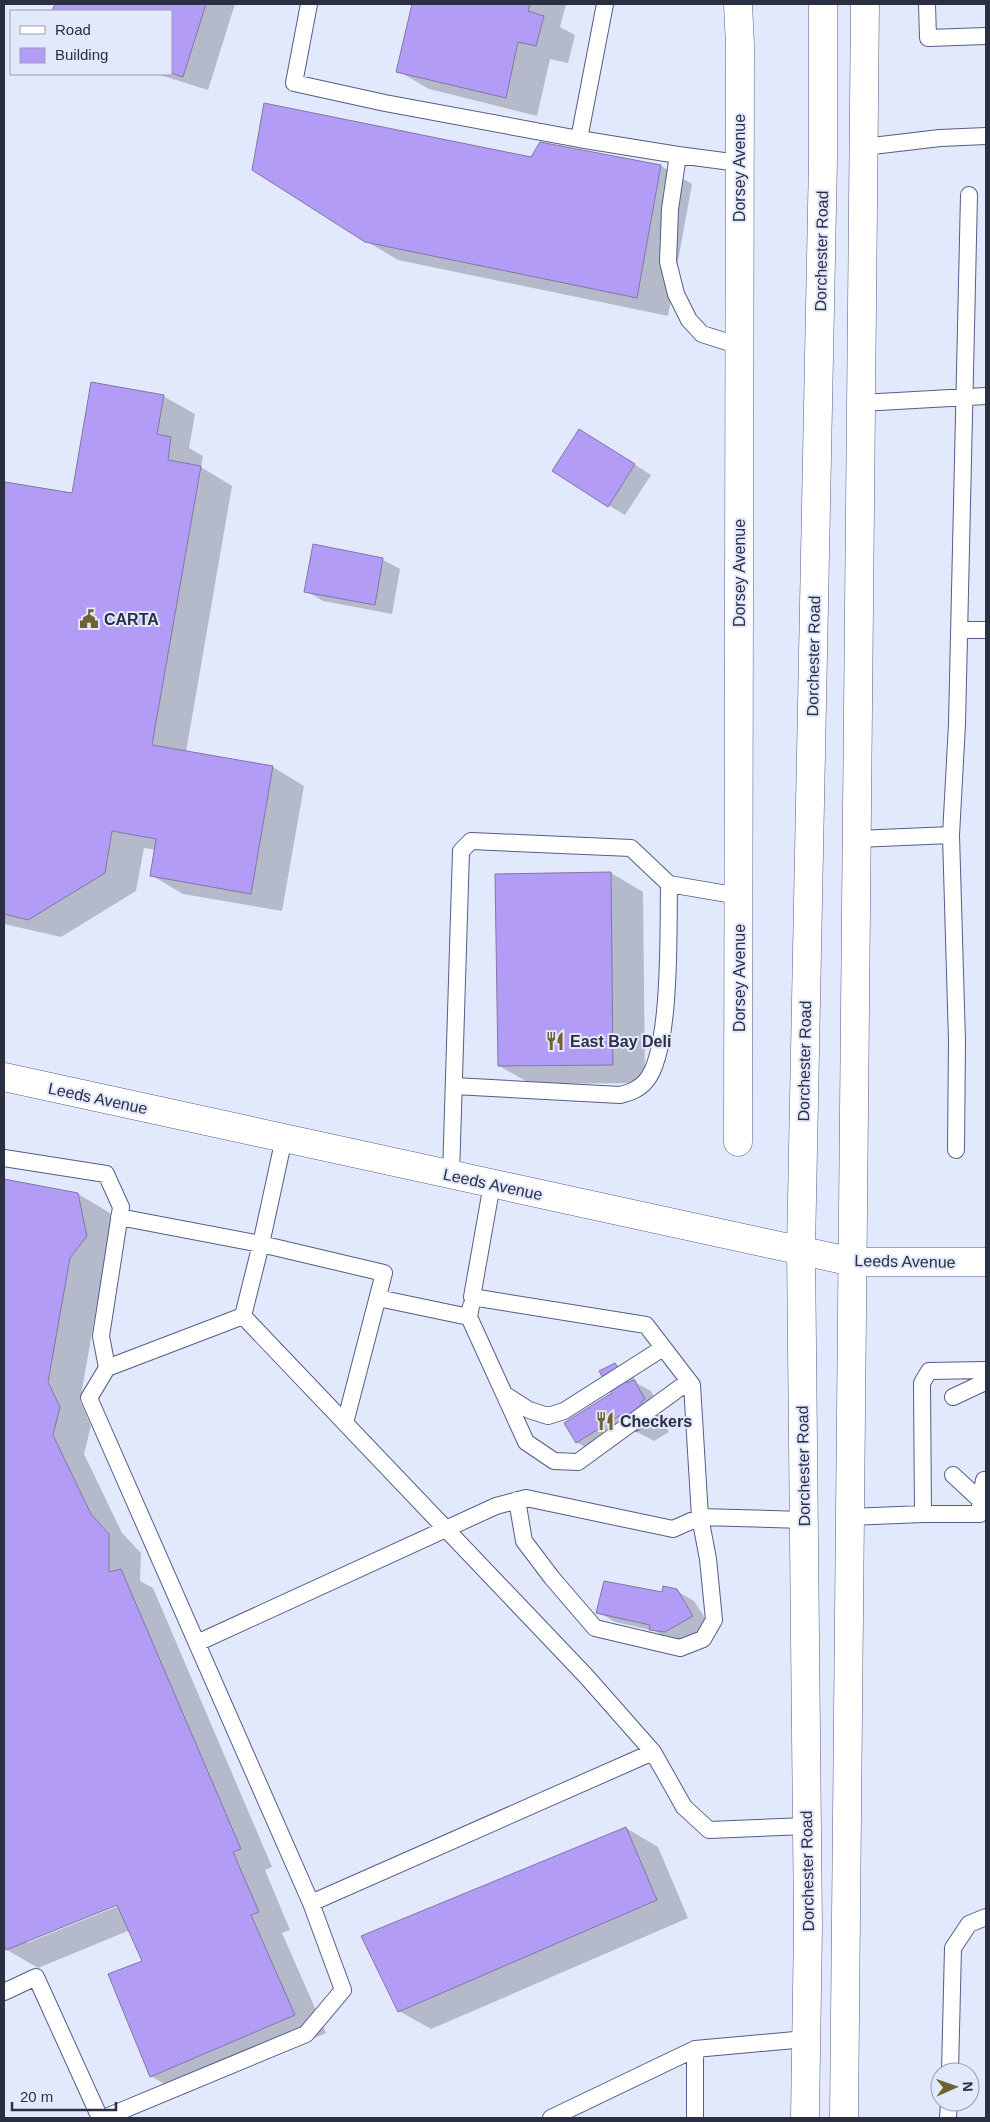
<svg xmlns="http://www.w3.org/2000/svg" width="990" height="2122" font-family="Helvetica,sans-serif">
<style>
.shadow{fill:#0003;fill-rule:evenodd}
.building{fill:#b29cf6;stroke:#8177a5}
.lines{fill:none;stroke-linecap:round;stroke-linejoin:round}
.lane-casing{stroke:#545d88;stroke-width:18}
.street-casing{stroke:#545d88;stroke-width:29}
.secondary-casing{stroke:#545d88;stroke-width:29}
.lane{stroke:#fff;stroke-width:16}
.street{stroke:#fff;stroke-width:28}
.secondary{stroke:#fff;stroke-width:28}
.labels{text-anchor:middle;stroke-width:4;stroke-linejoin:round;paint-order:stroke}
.street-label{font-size:16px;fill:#2b2f42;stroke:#e3e9fd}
.poi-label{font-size:16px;font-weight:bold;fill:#2b2f42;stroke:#e3e9fd;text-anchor:start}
</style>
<rect width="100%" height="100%" fill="#e3e9fd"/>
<!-- shadow -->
<path class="shadow" d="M56,4h179l-27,86 -51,-16h14v-63h-117z
M413,4h153l-6,23 15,8 -7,28 -18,-4 -13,57 -108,-27 -31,-18z
M532,158l129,8 31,18 -24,132 -270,-56 -32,-19z
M163,396l32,18 -6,34 14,8 -2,11 31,19 -46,266 87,15 31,19 -22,125 -99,-17 -32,-19 5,-25 -12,-2 -8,43 -75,46 -57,-13v-429l2,-12 67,12z
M597,440l54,35 -26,40 -17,-10z
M314,546l69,14 17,9 -8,45 -69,-13 -17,-10z
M611,873l32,19 2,191 -114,1 -32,-18z
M4,1180l74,14 32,19 8,42 -16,21 -22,125 11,25 -7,28 38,79 19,20 -1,28 13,7 119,279 -7,3 25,60 -8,3 44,100 -143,62 -32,-19 -7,-115 -14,-31 -92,38 -31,-18 -3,-9zM122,1901l1,3 -96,39v-3z
M615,1364l17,10 6,10 13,7 10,18 -4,3 12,20 -15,9 -17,-9 -3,-5 -40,25 -18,-10 38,-48z
M677,1591l17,10 16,25 -27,16 -15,-3 -13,-8 -40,-9 -17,-10z
M626,1828l32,19 30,71 -257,111 -32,-18z"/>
<!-- building -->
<path class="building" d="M55,4h151l-23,73 -12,-4v-62h-119z
M412,4h118l-2,7 16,5 -8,30 -18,-4 -12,56 -110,-26z
M264,103l267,54 9,-15 121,23 -24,133 -272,-56 -113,-72z
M91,382l73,13 -7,39 14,3 -3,23 33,6 -49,279 121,21 -22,128 -101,-18 6,-37 -44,-8 -7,42 -77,47 -24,-6v-426l1,-6 67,11z
M579,429l56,35 -27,43 -56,-36z
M313,544l70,14 -8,47 -71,-13z
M611,872l2,193 -115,1 -3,-192z
M4,1179l74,14 9,43 -17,22 -22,124 12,25 -7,28 38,79 18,20v38l12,-3 120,280 -8,3 26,60 -8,3 44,100 -145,62 -42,-103 34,-13 -25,-56 -111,45 -2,-5z
M615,1363l12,20 7,-3 11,19 -4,3 11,20 -16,10 -12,-19 -48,30 -12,-20 48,-30 -13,-22z
M604,1581l58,11 1,-6 14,3 16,27 -28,16 -16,-2 1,-5 -54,-12z
M626,1827l31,73 -259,112 -37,-76z"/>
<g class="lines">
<!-- lane casing -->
<g class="lane-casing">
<path id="lane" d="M309,4l-15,79 91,20 194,36
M605,4l-26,135 99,16
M927,4l1,34 58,-2
M864,147l76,-9 46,-2
M739,163l-61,-8 -8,54 -2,53 8,32 13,26 13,14 38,12
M861,403l125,-7
M959,630h27
M951,835l6,206 -1,109
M857,839l94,-4 6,-111 12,-529
M454,1086l166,9c11,-3 18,-5 26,-14 26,-30 22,-154 23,-197
M284,1138l-23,106 -18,72 343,360 67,76 31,55 25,23 97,-4
M4,1158l102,16 15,33 -20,129 6,32
M451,1175l10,-324 10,-10 160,7 38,36 70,12
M492,1184l-20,113 174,28 46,60 8,132 8,42 6,61 -11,19 -23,9 -85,-20 -43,-50 -28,-37 -7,-41
M119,1217l142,27 123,29 -39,150
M378,1298l91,19 2,-11
M243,1316l-136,52 -18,30 222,505 342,-151
M469,1317l57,125 28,19 24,1 111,-81
M504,1394l25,16 19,6 16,-5 99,-63
M953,1397l30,-14 -1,-12
M953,1475l27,25 4,-20
M923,1514h57v-14l6,-3
M849,1517l74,-3 -1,-131 7,-12 57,-1
M197,1643l299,-137 30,-8 147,31 27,-12 103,3
M4,1992l32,-15 64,141
M695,2049v69
M950,2072l3,-124 16,-24 17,-7
M104,2118l202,-84 37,-44 -32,-87
M551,2118l144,-69 111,-10
M948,2118l1,-16"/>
</g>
<!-- street casing -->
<g class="street-casing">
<path id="street" d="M738,4l2,41 -2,1097"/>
</g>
<!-- secondary casing -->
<g class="secondary-casing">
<path id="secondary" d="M4,1077l849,185h133
M805,2118l3,-191 -7,-678 22,-1090v-155
M844,2118l21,-2114"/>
</g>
<!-- lane -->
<use href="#lane" class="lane"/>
<!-- street -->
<use href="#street" class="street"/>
<!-- secondary -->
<use href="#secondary" class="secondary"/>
</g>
<!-- icons -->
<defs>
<g id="civic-bare" transform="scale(1.5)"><path d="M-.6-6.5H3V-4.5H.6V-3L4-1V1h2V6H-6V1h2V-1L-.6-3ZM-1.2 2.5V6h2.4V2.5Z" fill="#716330" stroke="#e3e9fd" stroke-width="2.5" paint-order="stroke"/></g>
<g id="restaurant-bare" transform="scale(1.5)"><path d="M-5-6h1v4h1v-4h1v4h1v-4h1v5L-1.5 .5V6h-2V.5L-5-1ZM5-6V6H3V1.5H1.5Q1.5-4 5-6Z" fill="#716330" stroke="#e3e9fd" stroke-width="2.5" paint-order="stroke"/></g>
</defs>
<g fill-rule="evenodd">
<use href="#civic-bare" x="89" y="619"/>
<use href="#restaurant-bare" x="555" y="1041"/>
<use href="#restaurant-bare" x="605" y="1421"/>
</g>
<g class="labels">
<!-- street labels -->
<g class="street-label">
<text transform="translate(739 168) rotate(-90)" y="6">Dorsey Avenue</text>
<text transform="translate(821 251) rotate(-89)" y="6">Dorchester Road</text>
<text transform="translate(739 573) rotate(-90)" y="6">Dorsey Avenue</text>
<text transform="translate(813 656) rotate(-89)" y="6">Dorchester Road</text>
<text transform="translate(739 978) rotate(-90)" y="6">Dorsey Avenue</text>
<text transform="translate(804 1061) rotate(-89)" y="6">Dorchester Road</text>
<text transform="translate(98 1098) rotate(12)" y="6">Leeds Avenue</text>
<text transform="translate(493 1184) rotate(12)" y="6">Leeds Avenue</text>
<text transform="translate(905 1261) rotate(1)" y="6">Leeds Avenue</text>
<text transform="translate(803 1466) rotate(-91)" y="6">Dorchester Road</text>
<text transform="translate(807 1871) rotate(-91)" y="6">Dorchester Road</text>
</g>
<!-- poi labels -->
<g class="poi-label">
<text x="104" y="625">CARTA</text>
<text x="570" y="1047">East Bay Deli</text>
<text x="620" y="1427">Checkers</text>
</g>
</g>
<!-- border -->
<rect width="990" height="2122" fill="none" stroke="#2b2f42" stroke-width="10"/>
<!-- legend -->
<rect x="10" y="10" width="162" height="65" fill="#e3e9fd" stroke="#999fb2"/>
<rect x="20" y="26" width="25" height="8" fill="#ffffff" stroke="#999fb2"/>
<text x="55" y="35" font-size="15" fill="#2b2f42">Road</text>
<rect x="20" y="48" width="25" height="15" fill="#b29cf6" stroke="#999fb2"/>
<text x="55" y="60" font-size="15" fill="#2b2f42">Building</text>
<!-- north arrow -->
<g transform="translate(955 2087) rotate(88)"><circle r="24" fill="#e3e9fd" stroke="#999fb2"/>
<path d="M0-4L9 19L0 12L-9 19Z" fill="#716330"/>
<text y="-8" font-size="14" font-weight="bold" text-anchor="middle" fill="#2b2f42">N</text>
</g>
<!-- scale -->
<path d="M12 2102v8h104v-8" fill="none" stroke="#2b2f42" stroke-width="2.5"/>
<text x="20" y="2102" font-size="15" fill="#2b2f42" stroke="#e3e9fd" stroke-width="4" paint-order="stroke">20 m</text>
</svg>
